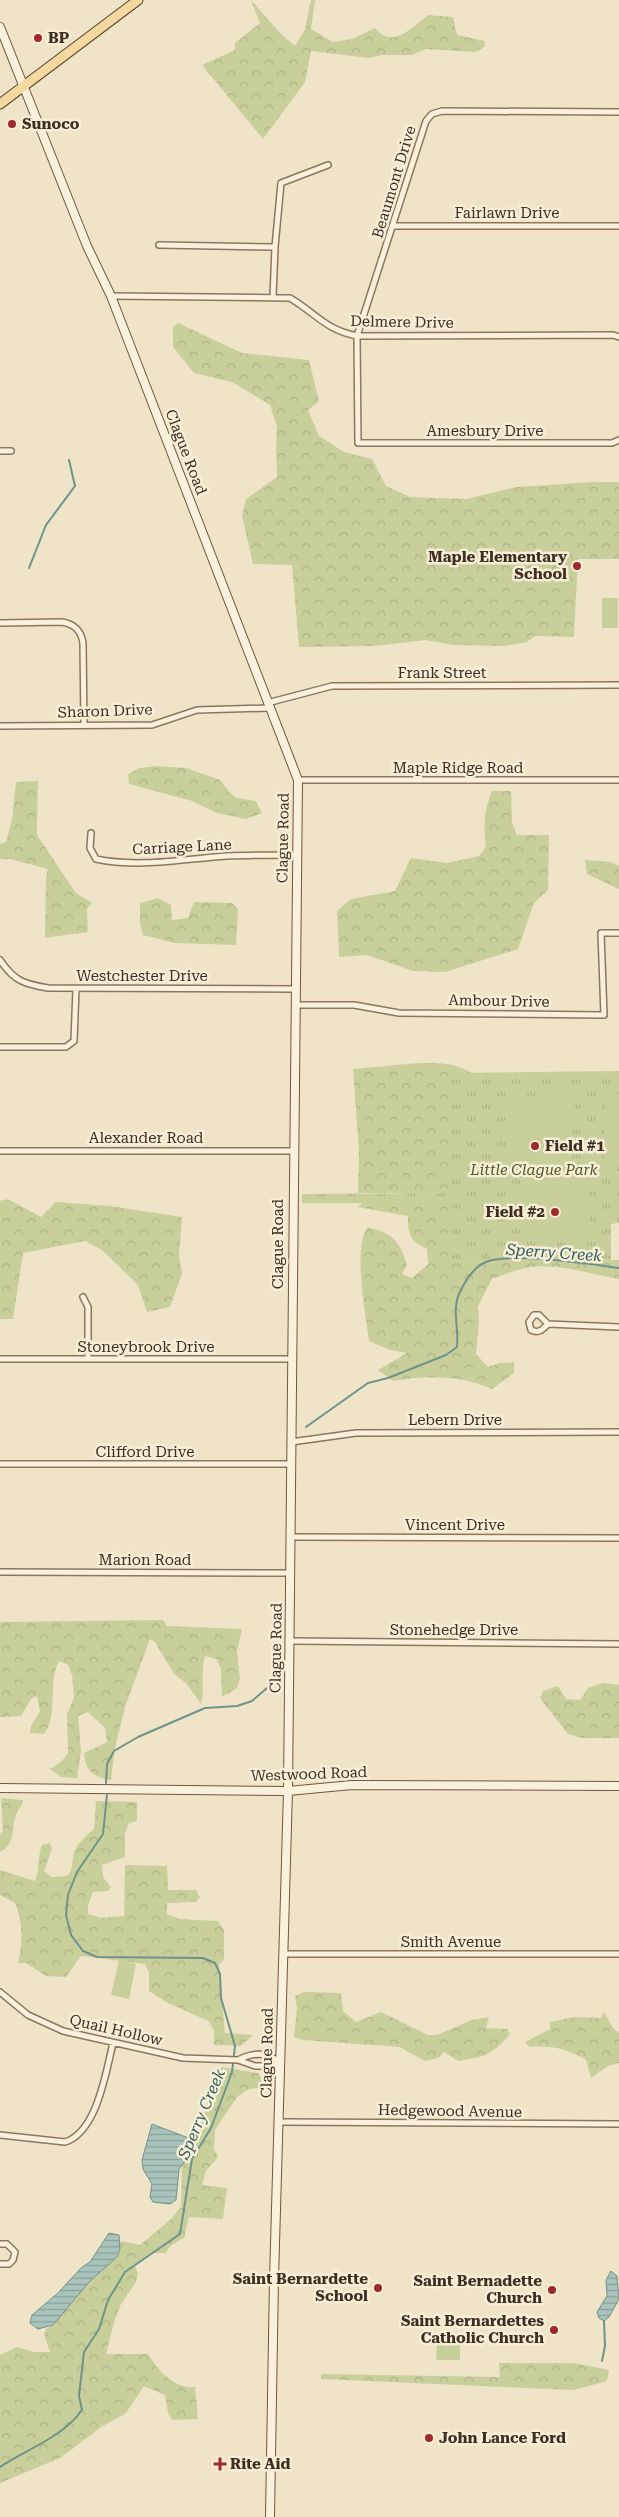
<svg xmlns="http://www.w3.org/2000/svg" width="619" height="2517" font-family="'Roboto Serif',serif">
<style>
.forest{fill:url(#forest-crowns)}
.park{fill:url(#park-tufts)}
.garden{fill:#c9cf9b}
.water{fill:url(#water-rules);stroke:#6f938a}
.lines{fill:none;stroke-linecap:round;stroke-linejoin:round}
.stream{stroke:#6f938a;stroke-width:2}
.street-casing{stroke:#8d765c;stroke-width:8}
.secondary-casing{stroke:#6f573f;stroke-width:10}
.primary-casing{stroke:#5b4430;stroke-width:11}
.street{stroke:#faf1dc;stroke-width:5}
.secondary{stroke:#faf1dc;stroke-width:8}
.primary{stroke:#f3d9a0;stroke-width:9}
.poi-dot{fill:#9e2a2b;stroke:#f7eed8;stroke-width:2}
.labels{text-anchor:middle;stroke-width:5;stroke-linejoin:round;paint-order:stroke}
.poi-label{font-size:15px;font-weight:bold;fill:#3d2e20;stroke:#f7eed8;text-anchor:start}
.street-label{font-size:15px;fill:#3d2e20;stroke:#f7eed8}
.park-label{font-size:15px;font-style:italic;fill:#4d5a26;stroke:#f7eed8}
.water-label{font-size:16px;font-style:italic;fill:#2f5d5a;stroke:#f7eed8}
</style>
<defs>
<pattern id="forest-crowns" width="20" height="18" patternUnits="userSpaceOnUse" patternTransform="scale(1.25)"><rect width="20" height="18" fill="#c9cf9b"/><path d="M2 6a3 3 0 1 1 6 0M12 15a3 3 0 1 1 6 0" fill="none" stroke="#aeb285"/></pattern>
<pattern id="park-tufts" width="24" height="20" patternUnits="userSpaceOnUse" patternTransform="scale(1.25)"><rect width="24" height="20" fill="#c9cf9b"/><path d="M3 7l-1-3M5 7V3M7 7l1-3M15 17l-1-3M17 17v-4M19 17l1-3" fill="none" stroke="#aeb285"/></pattern>
<pattern id="water-rules" width="6" height="5" patternUnits="userSpaceOnUse" patternTransform="scale(1.25)"><rect width="6" height="5" fill="#a9c4bc"/><path d="M0 2.5h6" fill="none" stroke="#8ba098"/></pattern>
</defs>
<rect width="100%" height="100%" fill="#f0e4c8"/>
<!-- forest -->
<path class="forest" d="M251,0l30,34 14,12 10,-17 6,-29h4l-4,29 22,13 19,-3 23,-11c17,22 38,-1 53,-13l25,2 4,18 28,6 -1,6 -9,5 -49,-3 -14,6h-30l-13,3 -58,-7 -6,31 -42,57 -61,-74 33,-15v-7l25,-20z
M178,323l64,30 67,7 10,41 -11,9 11,26 25,16 28,7 14,27 24,11 56,2 50,-12 77,-5h26v77h-41l-4,78 -39,-1 -8,6 -21,4 -53,-1 -27,-5 -52,6 -75,1 -7,-82 -39,-1 -11,-48 4,-17 31,-22 -1,-30 1,-21 -7,-21 -38,-23 -38,-9 -21,-26v-20z
M156,766l30,2 34,12 9,12 8,6 19,3 6,12 -16,6 -29,-6 -25,-12 -63,-17 -1,-10 11,-6z
M38,781l-1,54 39,58 16,10 -5,6 1,23 -43,6 1,-61 2,-8 -38,-10h-10v-15l6,-2 6,-23 4,-37z
M492,791h19l1,31 5,13h32l-1,55 -14,13 -16,46 -73,23 -32,-1 -46,-16 -28,2 -2,-46 14,-12 44,-8 16,-33 36,5 32,-7 7,-9c-3,-20 -2,-37 6,-56z
M585,860l26,2 8,4v23l-32,-15z
M158,898l13,7 1,15 16,-2 6,-16 38,1 6,6 -2,36 -61,-2 -32,-8 -3,-12v-20z
M419,1063c32,0 38,0 65,18l-35,112h-91l1,-42 -6,-82z
M8,1199l33,18 15,-15 54,4 72,11 -3,39 3,18 -12,33 -23,5 -9,-27 -36,-35 -17,-9 -62,12 -10,66h-13v-118z
M362,1203h87v59l170,-2v19c-30,-5 -63,-17 -93,-11 -11,2 -23,7 -34,11l-14,27 1,17 -3,31 12,13 12,-4 14,-1v11l-22,16c-31,-14 -67,-14 -99,-8l-15,-11 29,-17 -17,-3 -21,-9c-3,-26 -17,-95 -1,-114 23,6 32,13 39,38l-5,9 10,4 16,-14 -1,-15c-17,-8 -19,-14 -19,-33l-50,-9z
M163,1620l4,6 75,3 -5,22 3,28 -3,9 -15,9 -1,-29 -5,-9 -11,-3c-5,17 0,32 -4,48l-14,-20 -13,-10 -19,-32 -5,-3 -25,68 -10,41 -4,32c-17,-2 -26,-10 -27,-27l23,-11 -2,-14 -17,-16 -10,4 3,35 -4,27 -16,-1 -11,-8 11,-7 7,-9 -1,-38 7,-18 -2,-22 -4,-10 -9,-4c-12,22 0,53 -15,73l-14,-1 1,-7 9,-15 -3,-15 -6,3 -10,17 -21,1v-95z
M603,1683l16,2v53h-37l-14,-4 -28,-36 3,-7 15,-5 8,13 14,1 8,-12z
M1,1798l22,2c-1,7 -5,9 -7,15 -6,15 2,26 -16,37v-18l3,-3z
M96,1801l41,1v19l-8,2 -4,10v24l-23,8 1,12 8,10 -3,4 -15,1 -5,13v9l13,4 23,-2 1,-51 42,1 1,24h28l4,7 -4,5 -29,1v11l12,5 39,2 6,9v30l-5,4 6,69 28,2 -12,11 -27,-1v-15l-6,-9 -42,-19 -17,-11v-19l-4,-8 -64,-8 -15,21 -20,-1 -20,-13h-8c5,-22 5,-40 -3,-60l-15,-8v-25l35,11c5,-11 2,-24 7,-36l8,-2 2,6 -8,22 8,6 15,-1c8,-7 4,-18 8,-26 5,-9 12,-15 19,-21z
M304,1992l37,1 2,18 13,11 25,-10 47,23h9l35,-15 17,-3 -3,11 21,1 3,5c-17,21 -26,23 -52,27l-14,-9 -6,6 -13,3 -25,-14 -97,-7 -9,-3 3,-29 -2,-12z
M604,2012l9,16 6,5v30l-11,3 -17,12 -5,-18c-18,-11 -35,-15 -56,-13l-5,-5 25,-13v-7l25,-5 26,1z
M222,2067l36,6 5,9 -3,6 -11,1 -12,8 -22,33 -1,19 4,8 -12,14 -4,14 25,3 -4,31 -34,-2 -5,21 -13,7 -5,8h-13l-18,12 3,9 -2,8 -15,22 -7,18 -8,32h42c10,17 27,35 47,33l3,32 -26,1 -4,-7 -3,-18 -21,-9 -18,27 -26,15 -40,30 -60,25v-128l17,-8 17,5h16l-6,-17 2,-6 7,-4 37,-44 27,-24 4,-16 19,4 31,-26 10,-12 1,-44 14,-25 10,-28 6,-31z
M499,2363h75l35,7 -2,11 -33,9 -253,-11v-5l179,3z"/>
<!-- park -->
<path class="park" d="M619,1071v152l-8,1v37l-162,1v-59h-147v-9l147,-1v-120z"/>
<!-- garden -->
<path class="garden" d="M602,598h16v30h-16z
M572,1089l3,38 -29,38 -35,5 -7,-65 2,-3z
M606,1094h13v67h-15z
M588,1166l1,64 -3,3 -64,3 -1,-42 30,-24z
M119,1960l17,4 -7,35 -18,-4z
M437,2344h23v16h-24z"/>
<!-- water -->
<path class="water" d="M152,2124l39,15 -2,17 -10,13 -3,31 -6,4 -17,-2 -3,-5 2,-13 -9,-15 -1,-9z
M109,2233l10,2 1,14 -3,8 -27,24 -37,44 -15,4 -8,-6 2,-8 26,-22 23,-25 9,-6z
M611,2271l6,5 2,23 -10,18 -5,4 -5,-3 -2,-6 10,-16 -1,-16z"/>
<g class="lines">
<!-- stream -->
<path class="stream" d="M29,568l17,-43 29,-39 -6,-26
M306,1427l62,-44 20,-5 58,-23 11,-8c2,-17 -5,-37 2,-53 6,-13 14,-27 27,-32 25,-10 104,2 133,6
M106,1783l1,-19 7,-13 24,-14 67,-29 32,-2 15,-5 15,-13
M602,2361l3,-15 -1,-25
M0,2467c27,-18 63,-30 82,-57l-3,-14 5,-44 15,-23 9,-29 17,-28 55,-38 12,-75 19,-31 21,-56 3,-26 -14,-48 -1,-24 -5,-11 -12,-5 -106,-1 -14,-6 -12,-16 -5,-20 2,-20 9,-23 26,-38 4,-39"/>
<!-- street casing -->
<g class="street-casing">
<path id="street" d="M619,112l-177,-1 -10,3 -6,7 -69,215 1,107h254l7,-3
M394,226h225
M159,245l116,2
M111,296l179,2c27,16 34,31 67,38l256,-1 6,2
M273,297l2,-50 6,-64 47,-18
M0,451h11
M0,623l62,-1c12,2 19,8 21,21l1,82
M267,703l65,-17 287,-1
M0,726l152,-1 45,-15 72,-2
M298,780h321
M91,833l-1,15 6,11c42,9 88,0 130,-3 23,-1 47,-1 70,-1
M0,960c14,21 24,24 48,28l247,1
M295,1005h59l45,8 205,2 -3,-82h18
M0,1047h66l8,-6 2,-52
M0,1151h293
M83,1297l5,10v52
M548,1324l-9,-9h-5l-5,7 2,8c8,4 12,-1 17,-6l71,3
M0,1359h292
M291,1442l65,-9 263,-1
M0,1464h291
M291,1537l328,1
M0,1572l290,1
M290,1641l329,3
M283,1954h336
M0,1992l28,23 35,16 120,27 55,2 17,6h13l12,-4
M238,2060c16,-8 28,-8 42,2
M280,2122l339,2
M0,2135l65,7c32,-10 41,-70 48,-99
M0,2244h7l8,8 -2,8 -4,4h-9"/>
</g>
<!-- secondary casing -->
<g class="secondary-casing">
<path id="secondary" d="M0,27l87,219 24,50 187,484 -10,1011 -14,488 -4,238
M0,1788l288,3 64,-6 267,1"/>
</g>
<!-- primary casing -->
<g class="primary-casing">
<path id="primary" d="M0,104l138,-104"/>
</g>
<!-- street -->
<use href="#street" class="street"/>
<!-- secondary -->
<use href="#secondary" class="secondary"/>
<!-- primary -->
<use href="#primary" class="primary"/>
</g>
<!-- markers -->
<g class="poi-dot">
<circle cx="38" cy="38" r="5"/>
<circle cx="12" cy="124" r="5"/>
<circle cx="577" cy="566" r="5"/>
<circle cx="535" cy="1146" r="5"/>
<circle cx="555" cy="1212" r="5"/>
<circle cx="378" cy="2288" r="5"/>
<circle cx="552" cy="2290" r="5"/>
<circle cx="554" cy="2330" r="5"/>
<circle cx="429" cy="2438" r="5"/>
<path d="M217.5 2456.5h5v5h5v5h-5v5h-5v-5h-5v-5h5z"/>
</g>
<g class="labels">
<!-- poi labels -->
<g class="poi-label">
<text x="48" y="43">BP</text>
<text x="22" y="129">Sunoco</text>
<text x="567" y="562" text-anchor="end">Maple Elementary<tspan x="567" dy="17">School</tspan></text>
<text x="545" y="1151">Field #1</text>
<text x="545" y="1217" text-anchor="end">Field #2</text>
<text x="368" y="2284" text-anchor="end">Saint Bernardette<tspan x="368" dy="17">School</tspan></text>
<text x="542" y="2286" text-anchor="end">Saint Bernadette<tspan x="542" dy="17">Church</tspan></text>
<text x="544" y="2326" text-anchor="end">Saint Bernardettes<tspan x="544" dy="17">Catholic Church</tspan></text>
<text x="439" y="2443">John Lance Ford</text>
<text x="230" y="2469">Rite Aid</text>
</g>
<!-- street labels -->
<g class="street-label">
<text transform="translate(394 182) rotate(-73)" y="5">Beaumont Drive</text>
<text x="507" y="218">Fairlawn Drive</text>
<text transform="translate(402 322) rotate(1)" y="5">Delmere Drive</text>
<text x="485" y="436">Amesbury Drive</text>
<text transform="translate(186 452) rotate(69)" y="5">Clague Road</text>
<text x="442" y="678">Frank Street</text>
<text transform="translate(105 711) rotate(-2)" y="5">Sharon Drive</text>
<text x="458" y="773">Maple Ridge Road</text>
<text transform="translate(283 838) rotate(-89)" y="5">Clague Road</text>
<text transform="translate(182 847) rotate(-3)" y="5">Carriage Lane</text>
<text x="142" y="981">Westchester Drive</text>
<text transform="translate(499 1001) rotate(1)" y="5">Ambour Drive</text>
<text x="146" y="1143">Alexander Road</text>
<text transform="translate(278 1244) rotate(-90)" y="5">Clague Road</text>
<text x="146" y="1352">Stoneybrook Drive</text>
<text x="455" y="1425">Lebern Drive</text>
<text x="145" y="1457">Clifford Drive</text>
<text x="455" y="1530">Vincent Drive</text>
<text x="145" y="1565">Marion Road</text>
<text x="454" y="1635">Stonehedge Drive</text>
<text transform="translate(276 1648) rotate(-89)" y="5">Clague Road</text>
<text transform="translate(309 1774) rotate(-2)" y="5">Westwood Road</text>
<text x="451" y="1947">Smith Avenue</text>
<text transform="translate(116 2030) rotate(13)" y="5">Quail Hollow</text>
<text transform="translate(267 2053) rotate(-89)" y="5">Clague Road</text>
<text transform="translate(450 2111) rotate(1)" y="5">Hedgewood Avenue</text>
</g>
<!-- park labels -->
<g class="park-label">
<text x="534" y="1175">Little Clague Park</text>
</g>
<!-- water labels -->
<g class="water-label">
<text transform="translate(554 1252) rotate(4)" y="6">Sperry Creek</text>
<text transform="translate(201 2114) rotate(-67)" y="6">Sperry Creek</text>
</g>
</g>
</svg>
